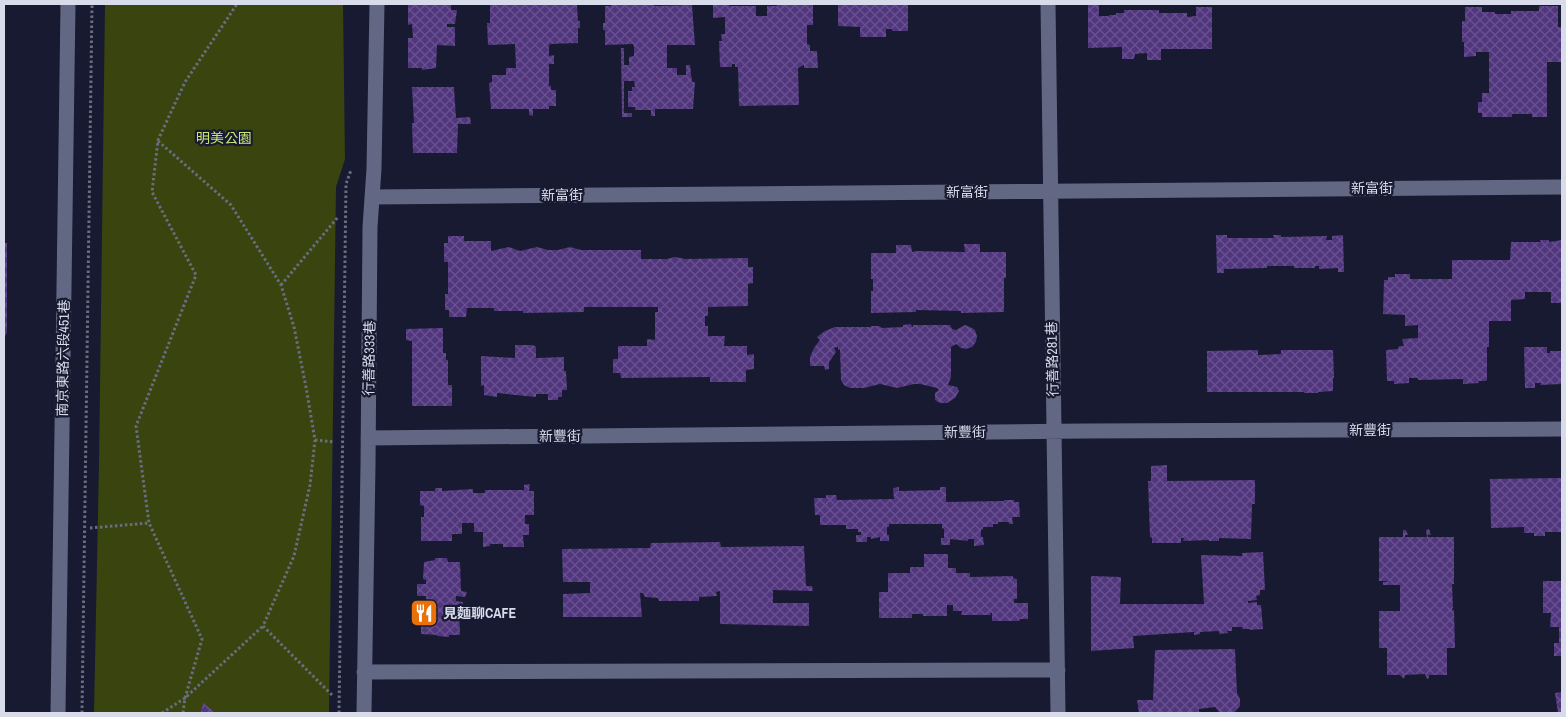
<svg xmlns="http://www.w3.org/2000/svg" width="1566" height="717" font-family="'Archivo Narrow','Noto Sans TC',sans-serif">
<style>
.green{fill:#39440e}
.building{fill:url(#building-cross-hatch)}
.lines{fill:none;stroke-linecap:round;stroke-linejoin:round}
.path{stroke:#696d80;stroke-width:3;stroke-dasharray:2.5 2.5;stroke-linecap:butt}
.street{stroke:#626883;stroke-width:15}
.labels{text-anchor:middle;stroke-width:4.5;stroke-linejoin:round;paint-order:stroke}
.park-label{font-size:14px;fill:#cae771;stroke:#171a30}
.street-label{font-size:14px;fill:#d7dbea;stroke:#171a30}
.poi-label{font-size:14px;font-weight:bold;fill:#d7dbea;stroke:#171a30;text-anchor:start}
</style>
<defs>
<pattern id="building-cross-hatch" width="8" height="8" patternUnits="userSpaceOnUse" patternTransform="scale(1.25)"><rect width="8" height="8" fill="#51357d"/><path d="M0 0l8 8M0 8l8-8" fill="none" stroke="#695290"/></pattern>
</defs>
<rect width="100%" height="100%" fill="#171a30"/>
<!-- green -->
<path class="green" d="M105,4h238l2,155 -9,28 -7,526h-235l5,-250z"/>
<!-- building -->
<path class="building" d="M408,4h43v6h6l-2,14h-8v3h8v19l-18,-1 -1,23 -14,2v-2h-14v-30h5l-1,-14 -4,1z
M528,4l49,1 1,16h2v7h-2v15l-28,1 -1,2v10l5,-1v9h-5v22h2v4h5v16h-7v3h-16v7l-4,-1v-6h-38l-2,-26 3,-1v-7h14v-7h10l-1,-24 -27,1 -1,-22h3v-18h38z
M611,4h43v2l38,-1 3,40h-28v23h10v7h9v-10h4l2,17h3l-2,27h-38v7h-4v-6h-16v-3h-7v-16h4v-4h3l-1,-6h-10v32h8v4h-10l-1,-69h3v17h5v-8l5,-1v-9l-1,-3 -28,1v-15h-2v-7h2v-17h6z
M713,4h16v2h27v10h11v-10h10v-2h36v21h-6v19l3,1v6h7l1,17h-14v-3l-6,3 1,37 -60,1 -1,-39h-3v-3h-3v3h-12l-1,-26h3l-1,-7h4v-17l-12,1z
M838,4h70v27h-16v-2h-6v8h-26v-10l-22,-1z
M1088,4h11v12h10v-1h7v-2h8v-3h35v3h28v4l9,-1v-9h16v42h-51v11h-14v-7l-12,1 -1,5h-12v-12l-34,1z
M1539,6h19v21h4v35h-15v55h-15v-3h-20v3h-30v-4h-4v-11h4v-9h7v-41h-13v4l-12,1v-15h-2v-21h3v-14h17v5h13v2h16v-3h28z
M412,87h42l2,31 14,-1 1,7h-13l-1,29h-44l-1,-30h2z
M1216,235h11v3h47l-1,-3h8v2l46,-1 -1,4h6v-4l11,-1 1,37h-6v-4l-19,1v-3h-4v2h-21v-2h-27v2l-43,1v4h-7z
M448,236h16v5h27v10l18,-4 11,4 17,-4 11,3h10l12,-3 11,3h60v9h26l8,-2 10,2 63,-1v9h5v16l-5,1v22l-40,1v9h-3v10h3v10h17l-1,10h23v9l7,-1v15l-8,1v12h-36v-5l-89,1 -1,-5h-7v-14h5v-13h29v-7l8,1v-28h3v-5h-74v5l-61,1v-2h-29v-3h-27l-1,9h-17v-7h-4v-16h3v-32h-4v-19h4z
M1540,240h9v2l13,-2v63h-11v-11h-26v7l-14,1v21h-22v26h-2v33l-2,1h-7l1,2 -16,1v-5l-45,1v-2h-9v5l-15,1v-3h-7l-1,-31 12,-1 1,-3h5l-2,-7 16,-1v-13l-13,1v-11l-22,-1 1,-34h4v-3h7v-3h15v5h42v-19h58l1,-18h30z
M4,243h3v89l-3,6z
M964,244h16v8h26v26h-2v34l-43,1v-2l-45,-1v2l-45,1v-22h2v-12h-2v-26h25v-8h15l1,7 4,-1 49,1z
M911,324l1,3h1v-2h37l2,4 4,1 9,-5 5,2 5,3 2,6 -1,6 -4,5 -6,2 -5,-1 -5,-4 -5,3v30l-3,8 9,2 2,4 -4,7 -8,5h-7l-5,-3v-7l4,-3 -2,-2 -17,-4h-6l-17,4 -17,-4 -16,4h-14l-6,-3 -3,-5 -1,-31 -2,1v-3l-4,1 2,4 -7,10v7l-4,1 -1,-4h-14v-9l4,-9 6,-8 -3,-3 8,-6 10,-4h36v-1h8l3,2 21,-1v-2z
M443,328v25h3v7h2v25h4v21h-40v-65l-6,-1v-11z
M515,345h18l3,2v11l28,-1v14h2l1,19h-5v7h-4v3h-10v-6h-12v3l-39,-4v4l-13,-2v-10l-3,1v-30l34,2z
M1524,347h23v6h3v-2h12v33l-22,1 1,-2h-6v5h-10z
M1258,350v5l23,-1v-4h52l1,28h-1v13l-15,1v1h-14v-1h-97v-41z
M1167,465v16l88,-1v24h-3l-1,35 -32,-1v3h-10v-1l-26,1 1,-3h-3v5h-29v-5l-2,-1 -2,-56h3v-15z
M1562,478v54h-17v4h-11v-3h-10v-6l-33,1 -1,-49z
M530,484l-1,7h5v24h-9v9h4v11h-6l1,12h-21v-3h-13v2l-7,1v-15h-9v-9h-12v11h-10v7h-31v-24h3v-11l-4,-1v-14h15v-3h7v3l31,-2v4h12v-3h39v-5z
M899,487v4l41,-1v-3h6v15l58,-1v-1h10v2h5l1,15h-8l1,7h-4v-2h-11v2h-5v3h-10v3l-2,-1v8h2l1,8 -10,1v-7h-6v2l-18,-2v6h-9v-7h3v-10l-2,1v-5h-53v3h-2v8h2v6h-9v-4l-9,2v-2h-4v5h-11v-7h5v-3h-3v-3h-12v-4h-26v-10h-5l-1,-17h12v-3h10l1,5 57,-1 -1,-11z
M1429,529l2,6h-3v2h26v47h-2l1,25 -1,-1v2h2l1,38h-8v27h-18v3l-2,1 -2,-5 -20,1 -1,4 -4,-4h-13v-27h-8v-37h21v-26h-17v-3l9,-1h-13v-44h24v-7h3l2,5h-3v2h22l-1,-7z
M720,542l1,5 83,-1 2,40h6l1,5 -40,-1v13h36v23l-89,-2v-33l-4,1 1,4 -18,1v4h-40l-1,-3 -13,-1 -2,-4h-3l2,24h-79v-23l27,-1v-11h-27l-1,-33 88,-1 1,-5z
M1263,552l2,38h-5v5l-4,1 1,4 -9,1v2l9,-1v3h4l2,24 -13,1v-1h-8l1,-2h-11v4h-5l1,2 -9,1v-3l-19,1v2l-6,1v-3l-61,4 1,12 -43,3v-75l30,1 -1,27h84l-3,-49 41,1v-3z
M924,554h24v14h8v5h14v4l43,-1v2l4,1v20h-3v4h14v16h-8l-1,2h-27v-8h-2l1,2h-30l1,-4h-9v-6h-6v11h-24v-2h-11v4h-33v-26h9v-19h22v-6h14z
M435,558h12l1,4h12l1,29 6,1 -2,5 -9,-1v5l7,1v5l-4,-1 1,29h-11v2l-12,-1v-1l-16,-1v-33l5,-1v-4h-9v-12h9v-4l-3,-1 1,-17 11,-2z
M1543,581h19v75h-8v-13h5v-16h-9l1,-14h-8z
M1235,649l2,44 3,6v7l-6,7h-14l-5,-6 -16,2v4h-60l-2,-13h16l2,-50z
M1562,692v21h-4l-3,-20z
M203,703l13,10h-14l-1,-1z"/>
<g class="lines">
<!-- path -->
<path class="path" d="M158,141l73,64 50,80 13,42 12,60 9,53 -5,45 -16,71 -31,70 70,70
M281,285l57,-68
M315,440l20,2
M90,528l59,-5
M82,713l10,-709
M162,713l23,-15 78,-72
M183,713l2,-15 17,-59 -53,-116 -13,-97 60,-151 -44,-83 6,-52 27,-58 52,-78
M339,713l7,-529 5,-14"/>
<!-- street -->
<path class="street" d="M1048,4l10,709
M373,197l1189,-10
M368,438l717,-7 477,-2
M364,672l694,-2
M58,713l10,-709
M364,713l4,-248 2,-238 4,-58 3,-165"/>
</g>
<!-- icons -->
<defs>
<g id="restaurant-square" transform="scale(1.4375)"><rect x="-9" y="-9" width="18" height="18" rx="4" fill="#e8710a" stroke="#171a30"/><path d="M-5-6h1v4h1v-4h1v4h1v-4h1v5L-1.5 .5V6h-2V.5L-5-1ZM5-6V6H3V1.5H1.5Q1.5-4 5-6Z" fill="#fff"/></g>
</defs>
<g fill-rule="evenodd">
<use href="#restaurant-square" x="424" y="613"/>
</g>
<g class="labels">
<!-- park labels -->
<g class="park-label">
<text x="224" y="143">明美公園</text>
</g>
<!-- street labels -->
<g class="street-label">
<text x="1372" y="193">新富街</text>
<text x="967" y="197">新富街</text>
<text x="562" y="200">新富街</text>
<text transform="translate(63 358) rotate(-89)" y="5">南京東路六段451巷</text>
<text transform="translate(369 358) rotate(-89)" y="5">行善路333巷</text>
<text transform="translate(1052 359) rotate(-91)" y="5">行善路281巷</text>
<text x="1370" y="435">新豐街</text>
<text transform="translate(965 432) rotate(-1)" y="5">新豐街</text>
<text transform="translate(560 436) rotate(-1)" y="5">新豐街</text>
</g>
<!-- poi labels -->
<g class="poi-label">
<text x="443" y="618">見麵聊CAFE</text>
</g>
</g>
<!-- border -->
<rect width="1566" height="717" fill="none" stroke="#d7dbea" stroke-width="10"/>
</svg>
